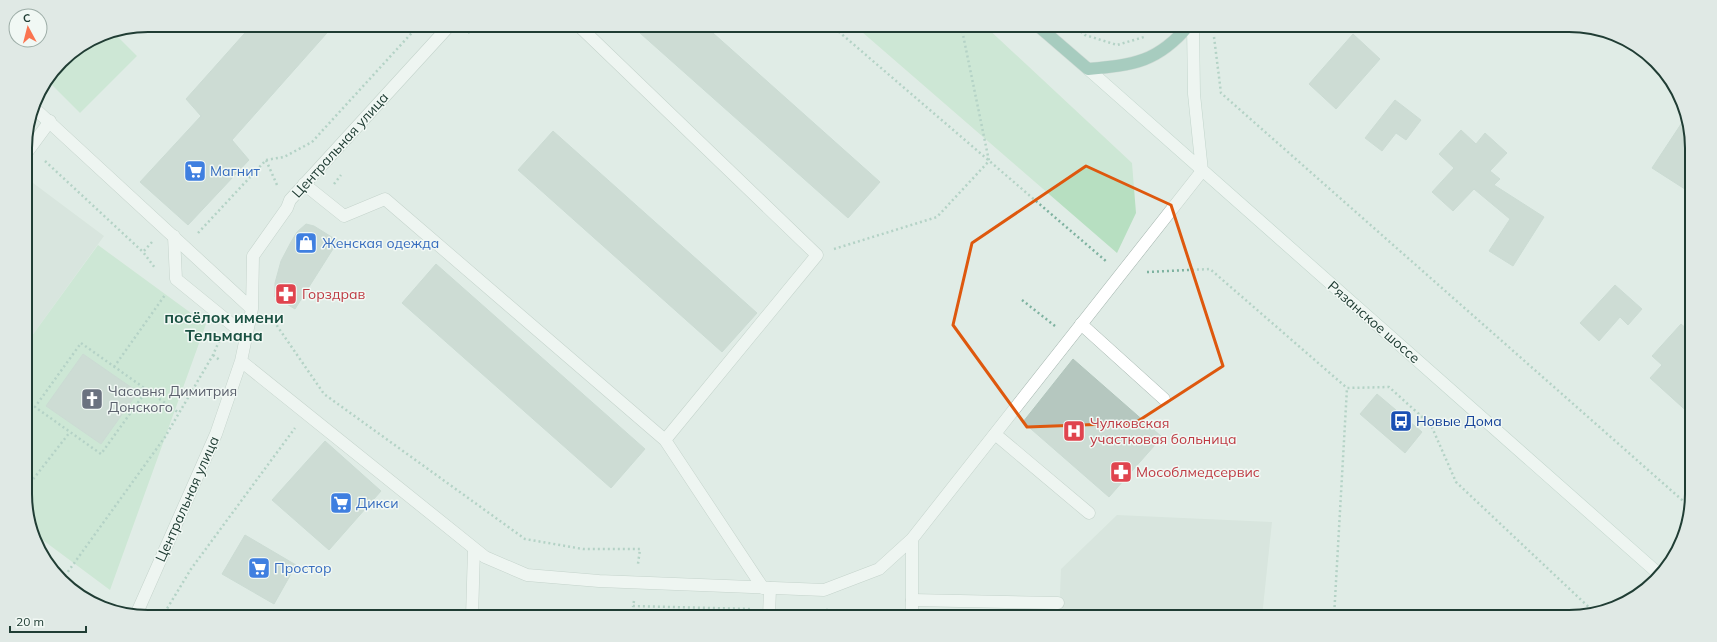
<svg xmlns="http://www.w3.org/2000/svg" width="1717" height="642" font-family="Mulish,sans-serif">
<style>
.built{fill:#cedcd5}
.green{fill:#b7dfc1}
.building{fill:#b5c7bf;stroke:#b2c6bd}
.lines{fill:none;stroke-linecap:round;stroke-linejoin:round}
.lane-casing{stroke:#a3b4ad;stroke-width:13}
.street-casing{stroke:#a3b4ad;stroke-width:13}
.secondary-casing{stroke:#9eb8ae;stroke-width:13}
.primary-casing{stroke:#c1c9c6;stroke-width:13}
.path{stroke:#7eb2a0;stroke-width:2.5;stroke-dasharray:2 3;stroke-linecap:butt}
.lane{stroke:#fff;stroke-width:12}
.street{stroke:#fff;stroke-width:12}
.secondary{stroke:#fff;stroke-width:12}
.primary{stroke:#62a491;stroke-width:12}
.marked{fill:none;stroke:#de580e;stroke-width:3;stroke-linejoin:round}
.labels{text-anchor:middle;stroke-width:3;stroke-linejoin:round;paint-order:stroke}
.street-label{font-size:14px;fill:#203d34;stroke:#f1f8f4}
.shop-label{font-size:14px;fill:#366cbe;stroke:#f1f8f4;text-anchor:start}
.health-label{font-size:14px;fill:#be3a42;stroke:#f1f8f4;text-anchor:start}
.worship-label{font-size:14px;fill:#5b616d;stroke:#f1f8f4;text-anchor:start}
.transit-label{font-size:14px;fill:#164399;stroke:#f1f8f4;text-anchor:start}
.quarter-label{font-size:16px;font-weight:bold;fill:#1a5142;stroke:#f1f8f4}
.rim{fill:none;stroke:#203d34;stroke-width:2}
</style>
<rect width="100%" height="100%" fill="#e0ece6"/>
<!-- built -->
<path class="built" d="M25,177l79,59 -78,108z
M1117,515l155,7 -10,95h-203l2,-48z
M205,615l192,2h-192z"/>
<!-- green -->
<path class="green" d="M854,25h130l148,138 4,50 -19,40z
M113,32l24,24 -57,57 -33,-33 20,-24 34,-22z
M98,245l108,79 -96,266 -74,-55 -9,-17 -1,-174z"/>
<!-- building -->
<path class="building" d="M252,25h82l-102,115 17,20 -61,65 -48,-43 61,-66 -15,-17z
M631,25h73l176,157 -32,36z
M1353,34l27,25 -44,50 -27,-25z
M1395,100l26,20 -15,20 -10,-7 -14,18 -17,-13z
M1687,115l4,16v62l-39,-25z
M1461,130l15,14 9,-11 22,20 -17,18 10,8 -6,6 50,32 -31,49 -24,-15 21,-32 -36,-30 -21,22 -21,-19 22,-24 -15,-14z
M553,131l204,182 -35,39 -204,-182z
M306,224l8,2 24,15 -43,68 -20,-12v-14l6,-22 10,-19 6,-10z
M436,264l209,185 -34,39 -209,-185z
M1615,285l27,24 -14,16 -8,-8 -21,24 -19,-18z
M1681,324l11,9v83l-42,-38 12,-13 -10,-9z
M83,354l55,38 -37,52 -55,-38z
M1073,359l89,78 -53,60 -86,-75z
M1377,394l45,38 -17,21 -45,-39z
M325,441l56,50 -52,59 -57,-50z
M245,535l51,30 -22,39 -52,-30z"/>
<g class="lines">
<!-- lane casing -->
<g class="lane-casing">
<path id="lane" d="M578,25l239,230 -152,185 98,148
M25,155l25,-34
M304,184l40,32 41,-17 280,241
M174,236l2,43 70,57
M1081,324l83,75
M995,434l94,79
M912,600l146,3
M472,617l2,-68
M769,617l1,-29"/>
</g>
<!-- street casing -->
<g class="street-casing">
<path id="street" d="M34,108l218,201
M241,361l244,196 42,18 72,6 225,9 55,-21 33,-30 290,-368
M912,539v78
M136,615l80,-181 25,-73 11,-52 1,-53 34,-48 3,-8 160,-175"/>
</g>
<!-- secondary casing -->
<g class="secondary-casing">
<path id="secondary" d="M1193,25l1,69 8,77
M1088,69l572,506"/>
</g>
<!-- primary casing -->
<g class="primary-casing">
<path id="primary" d="M1037,25l51,44c46,-4 70,-7 101,-44"/>
</g>
<!-- path -->
<path class="path" d="M831,25l276,237
M1073,25l12,10 32,10 27,-8
M1151,32l7,-7
M468,33l8,-8
M1214,37l7,56 469,414
M266,160l18,-3 28,-15 107,-117
M45,161l98,91
M334,184l7,-9
M198,233l68,-73 11,25
M152,242l-9,10 12,16
M834,249l103,-32 52,-56 -28,-136
M1147,272l63,-3 137,119 42,-1 42,38 25,57 139,131
M1022,300l33,26
M271,317l53,77 201,145 58,10h57l-2,15
M81,343l66,47 -46,64 -66,-47z
M213,355l8,6
M114,367l51,-72
M147,390l32,23
M27,487l43,-55
M62,580l103,-143 48,-82 7,-16
M634,601l-1,5 118,3
M826,610l64,2v5
M162,617l29,-48 104,-141
M1334,617l13,-229"/>
<!-- lane -->
<use href="#lane" class="lane"/>
<!-- street -->
<use href="#street" class="street"/>
<!-- secondary -->
<use href="#secondary" class="secondary"/>
<!-- primary -->
<use href="#primary" class="primary"/>
</g>
<!-- marked area -->
<path d="M0 0H1717V642H0ZM1086,166l85,39 52,161 -88,57 -108,4 -74,-102 19,-82z" fill="#e0ece6" fill-opacity=".55" fill-rule="evenodd"/>
<path class="marked" d="M1086,166l85,39 52,161 -88,57 -108,4 -74,-102 19,-82z"/>
<!-- icons -->
<defs>
<g id="supermarket-square" transform="scale(1.15)"><rect x="-9" y="-9" width="18" height="18" rx="4" fill="#3f7fe0" stroke="#f1f8f4"/><path d="M-6-5.5h2.5l.6 2H6L4.5 2H-2.5L-4.4-4H-6ZM-1.5 3.2a1.3 1.3 0 1 0 .1 0ZM3 3.2a1.3 1.3 0 1 0 .1 0Z" fill="#fff"/></g>
<g id="shop-square" transform="scale(1.15)"><rect x="-9" y="-9" width="18" height="18" rx="4" fill="#3f7fe0" stroke="#f1f8f4"/><path d="M-5-2.5h2.3a2.7 3.5 0 0 1 5.4 0H5L5.5 6h-11ZM-1.5-2.5h3a1.5 2.3 0 0 0-3 0Z" fill="#fff"/></g>
<g id="pharmacy-square" transform="scale(1.15)"><rect x="-9" y="-9" width="18" height="18" rx="4" fill="#e0444e" stroke="#f1f8f4"/><path d="M-2-6h4v4h4v4h-4v4h-4v-4h-4v-4h4Z" fill="#fff"/></g>
<g id="church-square" transform="scale(1.15)"><rect x="-9" y="-9" width="18" height="18" rx="4" fill="#6b7280" stroke="#f1f8f4"/><path d="M-1.2-6h2.4v3.5h3.3v2.4h-3.3V6h-2.4V-.1h-3.3v-2.4h3.3Z" fill="#fff"/></g>
<g id="bus-square" transform="scale(1.15)"><rect x="-9" y="-9" width="18" height="18" rx="4" fill="#1a4fb4" stroke="#f1f8f4"/><path d="M-5-6H5V4H4V6H2V4H-2V6H-4V4H-5ZM-3.5-4V0h7V-4ZM-3.5 1.2v1.5H-2V1.2ZM2 1.2v1.5H3.5V1.2Z" fill="#fff"/></g>
<g id="hospital-square" transform="scale(1.15)"><rect x="-9" y="-9" width="18" height="18" rx="4" fill="#e0444e" stroke="#f1f8f4"/><path d="M-5-5h3v3.5h4V-5h3V5h-3V1.5h-4V5h-3Z" fill="#fff"/></g>
</defs>
<g fill-rule="evenodd">
<use href="#supermarket-square" x="195" y="171"/>
<use href="#shop-square" x="306" y="243"/>
<use href="#pharmacy-square" x="286" y="294"/>
<use href="#church-square" x="92" y="399"/>
<use href="#bus-square" x="1401" y="421"/>
<use href="#hospital-square" x="1074" y="431"/>
<use href="#pharmacy-square" x="1121" y="472"/>
<use href="#supermarket-square" x="341" y="503"/>
<use href="#supermarket-square" x="259" y="568"/>
</g>
<g class="labels">
<!-- street labels -->
<g class="street-label">
<text transform="translate(340 145) rotate(-48)" y="5">Центральная улица</text>
<text transform="translate(1374 322) rotate(41)" y="5">Рязанское шоссе</text>
<text transform="translate(187 499) rotate(-66)" y="5">Центральная улица</text>
</g>
<!-- shop labels -->
<g class="shop-label">
<text x="210" y="176">Магнит</text>
<text x="322" y="248">Женская одежда</text>
<text x="356" y="508">Дикси</text>
<text x="274" y="573">Простор</text>
</g>
<!-- health labels -->
<g class="health-label">
<text x="302" y="299">Горздрав</text>
<text x="1090" y="428">Чулковская<tspan x="1090" dy="16">участковая больница</tspan></text>
<text x="1136" y="477">Мособлмедсервис</text>
</g>
<!-- worship labels -->
<g class="worship-label">
<text x="108" y="396">Часовня Димитрия<tspan x="108" dy="16">Донского</tspan></text>
</g>
<!-- transit labels -->
<g class="transit-label">
<text x="1416" y="426">Новые Дома</text>
</g>
<!-- quarter labels -->
<g class="quarter-label">
<text x="224" y="323">посёлок имени<tspan x="224" dy="18">Тельмана</tspan></text>
</g>
</g>
<!-- crop -->
<path d="M0 0H1717V642H0ZM148 32H1569A116 116 0 0 1 1685 148V494A116 116 0 0 1 1569 610H148A116 116 0 0 1 32 494V148A116 116 0 0 1 148 32Z" fill="#e0e9e5" fill-rule="evenodd"/>
<path class="rim" d="M148 32H1569A116 116 0 0 1 1685 148V494A116 116 0 0 1 1569 610H148A116 116 0 0 1 32 494V148A116 116 0 0 1 148 32Z"/>
<!-- north arrow -->
<g transform="translate(28 28) rotate(353)"><circle r="19" fill="#f1f8f4" stroke="#9dada7"/>
<path d="M0-3L7 15L0 10L-7 15Z" fill="#fa7450"/>
<text y="-6" font-size="11" font-weight="bold" text-anchor="middle" fill="#203d34">С</text>
</g>
<!-- scale -->
<path d="M10 626v6h76v-6" fill="none" stroke="#203d34" stroke-width="2"/>
<text x="16" y="626" font-size="12" fill="#203d34" stroke="#f1f8f4" stroke-width="3" paint-order="stroke">20 m</text>
</svg>
